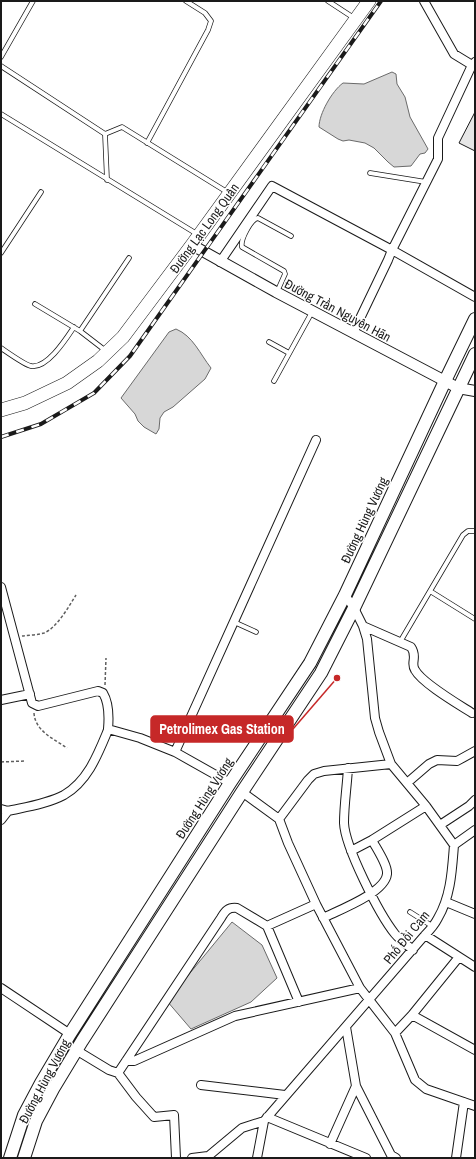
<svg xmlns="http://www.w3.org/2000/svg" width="476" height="1159" font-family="'Archivo Narrow',sans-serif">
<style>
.water{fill:#d7d7d7;stroke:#6a6a6a}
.building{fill:#e6e6e6;stroke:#1a1a1a}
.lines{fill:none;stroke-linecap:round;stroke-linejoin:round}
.service-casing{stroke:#1a1a1a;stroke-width:5.5}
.minor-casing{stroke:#1a1a1a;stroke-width:10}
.tertiary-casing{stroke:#1a1a1a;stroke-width:12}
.primary-casing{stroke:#1a1a1a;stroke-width:14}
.trunk-casing{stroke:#1a1a1a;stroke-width:14}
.path{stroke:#5f5f5f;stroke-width:1.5;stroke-dasharray:3 2;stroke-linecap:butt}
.service{stroke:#fff;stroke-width:4}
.minor{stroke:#fff;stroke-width:8}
.tertiary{stroke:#fff;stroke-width:10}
.primary{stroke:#fff;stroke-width:12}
.trunk{stroke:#fff;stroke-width:13}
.rail-casing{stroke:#1a1a1a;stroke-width:4}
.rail{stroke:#fff;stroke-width:2.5;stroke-dasharray:8;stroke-linecap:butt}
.labels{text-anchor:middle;stroke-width:3;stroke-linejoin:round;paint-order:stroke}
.street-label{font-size:13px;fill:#1a1a1a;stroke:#fff}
.leader{fill:none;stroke:#c62828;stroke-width:1.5}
.callout-dot{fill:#c62828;stroke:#fff;stroke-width:1.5}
.callout{fill:#c62828;stroke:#c62828;stroke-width:1.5}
.callout-label{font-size:14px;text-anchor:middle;font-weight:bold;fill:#fff}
</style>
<rect width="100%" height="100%" fill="#fff"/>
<!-- water -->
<path class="water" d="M392,72l4,2 1,10 8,13 5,20 18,32 -3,4 -5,1 -9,12 -17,1 -6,-5 -14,-14 -9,-5 -16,-3 -6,1 -5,-2 -19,-12c0,-13 13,-36 24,-44l21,1z
M176,329c17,7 24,25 35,39l-6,11 -32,28 -9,5 -4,6 -1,11 -3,5 -12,-7 -6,-6 -3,-7 -14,-16 48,-66z
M232,922l30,23 15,33 -26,24 -60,27 -24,-28z"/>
<!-- building -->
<path class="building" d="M475,112v39l-16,-8z"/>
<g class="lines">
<!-- service casing -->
<g class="service-casing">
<path id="service" d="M328,1l26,17
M1,57l32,-56
M1,66l104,68 2,46
M1,114l196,120
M105,134l17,-7 105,65
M147,143l61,-113 3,-9 -6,-8 -19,-12
M370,173l56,9
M1,253l40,-61
M277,292l8,-18 -1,-3 -42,-24c-2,-7 9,-28 16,-29l33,18
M35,304l45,27 26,20
M80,331l49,-73
M269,342l20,11
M1,348c6,4 24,17 30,18 16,3 35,-27 43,-39
M274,381l38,-69
M430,591l45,28
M234,622l22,10
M400,642l63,-107 5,-4h7
M410,912l22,14"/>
</g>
<!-- minor casing -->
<g class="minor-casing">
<path id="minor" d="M424,1l30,53 18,11
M220,262l52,-76 120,64 83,47
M353,333l35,-73 4,-10 46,-91v-21l34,-73 3,-3
M1,587l31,116 6,3 60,-15 5,2c6,10 6,25 5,36l32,9 35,14 55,31
M363,626l48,21c7,10 -1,16 4,23 7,13 43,34 57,43
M1,700l29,-6
M175,752l141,-312
M348,768c-1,18 -4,37 -4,55 1,24 35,91 51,111 5,6 12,11 18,16
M407,783l22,-19 8,-4 20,1 18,-10
M242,792l37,27 9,24 28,61 44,84 35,45 20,47 11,9 49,17
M1,809l7,2c18,-4 39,-7 56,-16 24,-14 34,-41 44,-65
M279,819l29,-39 6,-6 10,-3 67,-7
M1,820l7,-9
M440,825l29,-19 6,-6
M454,845l21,-15
M351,851l21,-11 54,-34
M446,902l29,12
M323,918c16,-8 62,-25 64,-44 1,-9 -11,-26 -15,-34
M267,926l49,-22
M425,935l50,32
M1,988l69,46
M412,1015l63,35
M346,1027l10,59 35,69 5,3
M395,1033l17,-18 47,-58
M76,1050l33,20 9,3 103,-155c4,-7 7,-11 16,-10l30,18 32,76
M126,1061h8l101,-45 125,-28
M118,1073l18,24 18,20 20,-2 2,43
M201,1085l84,10
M267,1117l99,41
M330,1144l26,-58
M192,1158l16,-2
M206,1158l36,-30 22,-7
M257,1158l7,-37 161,-186c5,-5 10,-11 13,-17 13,-22 14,-48 16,-73l-28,-39 -35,-42 -12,-32 -4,-14 -8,-79 -4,-13 -9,-18 -9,-13
M456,1158l8,-56"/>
</g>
<!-- tertiary casing -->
<g class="tertiary-casing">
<path id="tertiary" d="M192,245l84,47 169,89 13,7 17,3"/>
</g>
<!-- primary casing -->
<g class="primary-casing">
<path id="primary" d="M10,1158l14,-43 17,-32 29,-49 160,-251 80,-120 35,-68 100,-214 30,-62
M24,1158l12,-37 17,-32 29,-48 160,-249 79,-119 33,-65 121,-254"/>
</g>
<!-- trunk casing -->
<g class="trunk-casing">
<path id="trunk" d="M1,410l24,-7 42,-20 31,-22 25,-24 69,-92 177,-244"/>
</g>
<!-- path -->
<path class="path" d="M22,636c7,-1 16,-1 22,-3 13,-5 25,-27 32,-38
M105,685l1,-27
M34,713c1,18 20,26 33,35
M1,762l23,-1"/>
<!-- service -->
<use href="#service" class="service"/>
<!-- minor -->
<use href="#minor" class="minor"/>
<!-- tertiary -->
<use href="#tertiary" class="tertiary"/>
<!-- primary -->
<use href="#primary" class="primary"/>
<!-- trunk -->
<use href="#trunk" class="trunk"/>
<!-- rail casing -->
<g class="rail-casing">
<path id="rail" d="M1,437l40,-13 53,-31 36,-37 251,-355"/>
</g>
<!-- rail -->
<use href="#rail" class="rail"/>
</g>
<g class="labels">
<!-- street labels -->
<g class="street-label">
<text transform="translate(204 228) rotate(-54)" y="5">Đường Lạc Long Quân</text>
<text transform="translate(338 310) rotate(28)" y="5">Đường Trần Nguyên Hãn</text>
<text transform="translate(364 520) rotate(-65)" y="5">Đường Hùng Vương</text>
<text transform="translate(204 798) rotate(-57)" y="5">Đường Hùng Vương</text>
<text transform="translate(406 937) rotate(-51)" y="5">Phố Đồi Cam</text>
<text transform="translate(44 1081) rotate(-62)" y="5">Đường Hùng Vương</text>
</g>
</g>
<!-- callouts -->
<path class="leader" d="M337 678L293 729"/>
<circle class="callout-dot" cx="337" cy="678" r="4"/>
<rect class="callout" x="151" y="716" width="142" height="26" rx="4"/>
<g class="callout-label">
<text x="222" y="734">Petrolimex Gas Station</text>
</g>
<!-- border -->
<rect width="476" height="1159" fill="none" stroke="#1a1a1a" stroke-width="4"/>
</svg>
